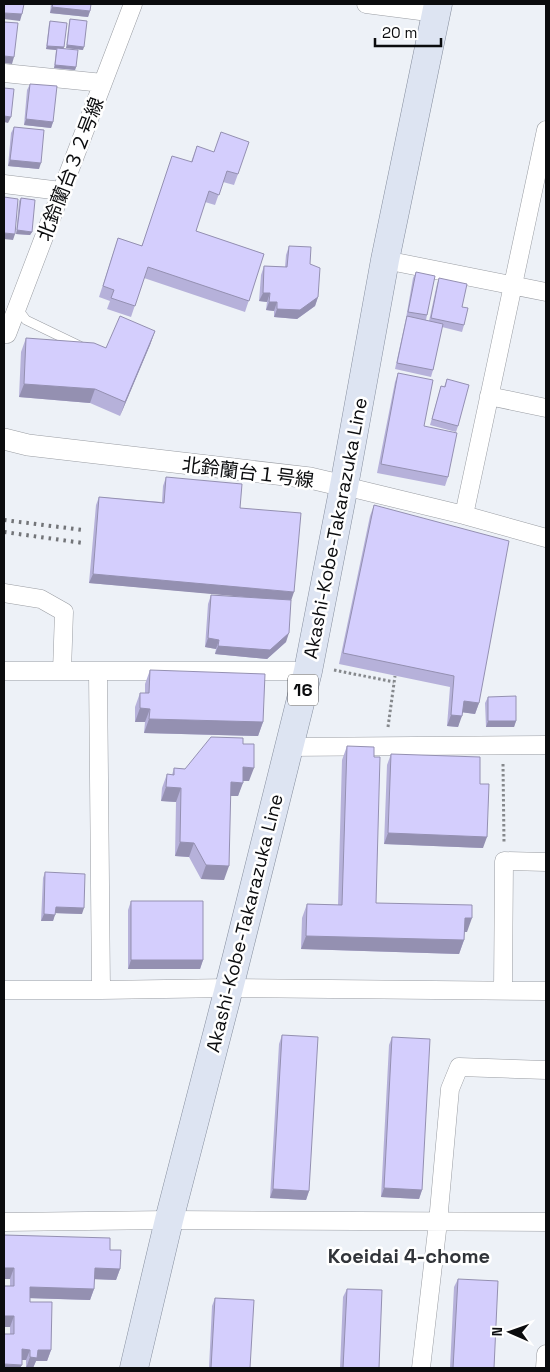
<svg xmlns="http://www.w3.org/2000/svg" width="550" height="1372" font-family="'Space Grotesk','Noto Sans JP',sans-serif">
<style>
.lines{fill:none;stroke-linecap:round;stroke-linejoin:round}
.service-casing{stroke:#9a9da3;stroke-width:10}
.minor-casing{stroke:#9a9da3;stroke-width:19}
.tertiary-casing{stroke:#9a9da3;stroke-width:22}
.primary-casing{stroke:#858d9d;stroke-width:29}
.path{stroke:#85888c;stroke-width:3;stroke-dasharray:2.5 2.5;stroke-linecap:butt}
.service{stroke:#fff;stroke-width:9}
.minor{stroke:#fff;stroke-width:18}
.tertiary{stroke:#fff;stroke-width:21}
.primary{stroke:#dde4f2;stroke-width:28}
.rail{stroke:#727478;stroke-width:4;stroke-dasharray:2.5 5;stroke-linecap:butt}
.wall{fill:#b6b1da}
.shaded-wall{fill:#9490b1}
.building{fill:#d4cefd;stroke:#9490b1}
.labels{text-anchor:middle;stroke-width:5;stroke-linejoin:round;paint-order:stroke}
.shield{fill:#fff;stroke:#545556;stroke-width:1}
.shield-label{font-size:18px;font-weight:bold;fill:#0b0c0e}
.street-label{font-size:19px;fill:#0b0c0e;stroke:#fff}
.neighbourhood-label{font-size:20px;font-weight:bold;fill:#313439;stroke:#fff}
</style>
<rect width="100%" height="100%" fill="#edf1f7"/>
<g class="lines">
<!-- service casing -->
<g class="service-casing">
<path id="service" d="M17,308l9,12 54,26"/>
</g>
<!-- minor casing -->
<g class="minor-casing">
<path id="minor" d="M366,4l70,9
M4,73l99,10
M4,184l57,7
M385,260l161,32
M7,334l126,-330
M489,396l57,12
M344,486l120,29 82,23
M464,515l82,-385
M4,593l37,6 23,13 -2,59
M4,671h304
M98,672l3,318
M287,747l259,-2
M4,990h97l128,-2 317,3
M503,990l1,-129 42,1
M4,1222l165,-2 377,2
M421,1368l17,-146 12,-133 9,-22 87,3
M545,1368l1,-14"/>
</g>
<!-- tertiary casing -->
<g class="tertiary-casing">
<path id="tertiary" d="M4,439l24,6 282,33 34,8"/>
</g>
<!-- primary casing -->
<g class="primary-casing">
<path id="primary" d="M134,1368l35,-148 60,-232 79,-317 36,-185 41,-226 53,-256"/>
</g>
<!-- path -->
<path class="path" d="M334,670l60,12
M388,727l7,-51
M503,764l1,79"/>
<!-- service -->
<use href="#service" class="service"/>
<!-- minor -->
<use href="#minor" class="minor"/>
<!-- tertiary -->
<use href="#tertiary" class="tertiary"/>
<!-- primary -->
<use href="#primary" class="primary"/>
<!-- rail -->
<path class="rail" d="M4,520l79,10
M4,532l79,11"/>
</g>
<!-- wall -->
<path class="wall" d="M51,4h40l-1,7 -2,6 -38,-4z
M70,19l13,31 -17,-2 3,-26z
M50,21l14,28 12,18 -1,3 -21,-2 2,-18 -10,-1 3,-25z
M30,84l23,38 -2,6 -27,-3 3,-35z
M14,127l25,42 -31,-3 3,-33z
M197,146l41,28 -4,11 -11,-3 -8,23 -10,-3 -9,29 68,23 -19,58 -101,-34 -13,39 -24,-8 3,-8 -11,-4 19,-59 23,8 50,-84z
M21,198l11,34 -2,3 -14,-1 3,-33z
M289,246l21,18 8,33 -3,9 -18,13 -23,-2v-6l-8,-1 1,-8 -8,-1 2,-26 3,-9 21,1 1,-12z
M416,272l11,43 -1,5 3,1 8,-37 2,-6 23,29 2,18 -2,7 -20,-5 -9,43 -2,7 -36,-8 11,-51 7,-40z
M155,331l-5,14 -30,71 -30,-13 -71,-6 2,-45 5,-14 80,10z
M398,373l50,104 -3,9 -68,-13 18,-91z
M447,379l11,47 -2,6 -26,-7 11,-39 3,1z
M166,477l74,31 51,92 -5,42 -19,17 -52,-5 1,-5 -11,-2 3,-43 3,-9 41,2 -163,-14 7,-78 3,-8 63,5 1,-16z
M374,505l105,198 -4,11 -13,-2 -4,15 -11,-1 3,-39 -111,-23 31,-148z
M150,670l113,52 -5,14 -114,-3 1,-11h-10v-15l5,-14h5v-9z
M488,697l28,24 -2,6h-28l-1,-24z
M243,744l6,37h-6l-5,15h-8l-6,84 -23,-1 -12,-22 -14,-1 1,-54 -15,-1 1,-13 5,-14 5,1 2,-7 11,1z
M347,746l29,157 91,29h-3v8l-5,14 -158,-5 1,-31 5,-14 31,1 4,-145z
M391,754l89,30 3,64 -99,-4 3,-79z
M45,872l37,42 -27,-1 -2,8h-12l2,-43z
M131,901l72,59 -3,9h-72v-59z
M282,1035l27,156 -3,9 -36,-2 9,-154z
M392,1037l30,153 -3,9 -38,-2 8,-152z
M4,1235l106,15 10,19 -4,11 -22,-1v10l-4,11 -60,-2v4l21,48 -4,11h-11l-3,7h-7v-8l-16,-26v-55h-6z
M458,1279l36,89h-44l4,-81z
M347,1289l32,79h-39l3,-71z
M215,1298l35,70h-41l3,-62z"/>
<!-- shaded-wall -->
<path class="shaded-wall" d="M52,7l38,4 -2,6 -38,-4z
M4,13l18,1 -2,7 -16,-2z
M67,45l17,2 -1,3 -17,-2z
M47,46l17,1 -1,3 -6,-2 -1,2 -10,-1z
M4,56l10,1 -2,7 -8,-1z
M55,65l21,2 -1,3 -21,-2z
M4,116l7,1 -3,6 -4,-1z
M26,119l27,3 -2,6 -27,-3z
M10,160l31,3 -2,6 -31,-3z
M17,230l15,2 -2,3 -14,-1z
M4,233l11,1 -2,6 -9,-1z
M263,293h7l-3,9 -8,-1z
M318,297l-3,9 -18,13 -23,-2 3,-8z
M269,302h8l-3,9 -8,-1z
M155,331l-5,14 -30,71 5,-14z
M24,384l71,5 -5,14 -71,-6z
M93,574l201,18 -3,9 -202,-18z
M289,633l-3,9 -19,17 -52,-5 3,-8z
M208,638l11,2 -3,9 -11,-2z
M464,701l15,2 -4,11 -15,-2z
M140,708l10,1 -5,13h-10z
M451,715l11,1 -4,11 -11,-1z
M149,719l114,3 -5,14 -114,-3z
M488,721h28l-2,6h-28z
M243,767l11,1 -5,13h-11z
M231,782l12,1 -5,13h-12z
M166,787l15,1 -5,14 -15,-1z
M388,833l99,4 -4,11 -99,-4z
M180,842l14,1 -5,14 -14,-1z
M206,865l23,1 -5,14 -23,-1z
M56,907l28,1 -2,6 -29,-1z
M44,914l11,1 -2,6h-12z
M465,918h7l-5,14h-7z
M306,936l158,4 -5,14 -158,-5z
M131,960h72l-3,9h-72z
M384,1188l38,2 -3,9 -38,-2z
M273,1189l36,2 -3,9 -36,-2z
M4,1268h10l-4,11h-6z
M95,1268l25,1 -4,11 -25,-1z
M30,1287l64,2 -4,11 -64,-2z
M4,1316h10l-4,11h-6z
M22,1349l8,1 -4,10h-8z
M38,1350h13l-4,11h-11l-3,7h-7l4,-11z
M4,1364l18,1 -2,3h-16z"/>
<!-- building -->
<path class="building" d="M4,4h20l-2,10 -18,-1z
M53,4h38l-1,7 -38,-4z
M70,19l17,2 -3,26 -17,-2z
M50,21l17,2 -3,24 -17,-1z
M4,22l14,1 -4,34 -10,-1z
M57,48l21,2 -2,17 -21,-2z
M30,84l27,2 -4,36 -27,-3z
M4,88l10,1 -3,28 -7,-1z
M14,127l30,3 -3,33 -31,-3z
M221,132l28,10 -11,32 -11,-3 -8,24 -10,-4 -13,40 68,23 -15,47 -101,-34 -13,39 -24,-8 3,-8 -11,-4 15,-48 24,8 30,-90 20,6 5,-16 17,6z
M4,197l14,2 -3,35 -11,-1z
M21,198l14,2 -3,32 -15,-2z
M289,246l22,1 -1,17 10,4 -2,29 -18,13 -23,-1v-7h-8l1,-9h-7l1,-27 23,1z
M416,272l19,4 -8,39 -19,-3z
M439,278l28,6 -5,23 6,1 -4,17 -33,-7z
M120,316l35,15 -30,71 -30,-13 -71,-5 2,-46 68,5 12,5z
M407,316l36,8 -10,46 -36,-7z
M398,373l35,7 -9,46 33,7 -9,44 -67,-13z
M447,379l22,6 -11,41 -26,-7 9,-33 4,1z
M166,477l76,7 -2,24 61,5 -7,79 -201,-18 6,-77 65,6z
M374,505l135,36 -30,162 -15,-2 -2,15 -11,-1 3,-39 -111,-23z
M211,595l80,5 -2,33 -19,17 -52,-4 1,-6 -11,-2z
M150,670l115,4 -2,48 -114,-3 1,-10 -10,-1v-15h9z
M516,696v25h-28v-24z
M211,737l32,1v6h11v24l-11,-1v16l-12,-1 -2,84 -23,-1 -12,-22 -14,-1 1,-54 -15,-1 1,-13 7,1v-7l11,1z
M347,746l27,1v10h6l-4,146 96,2v13h-7l-1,22 -158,-4 1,-32 35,1z
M391,754l89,3v27h9l-2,53 -99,-4z
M45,872l40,2 -1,34 -28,-1 -1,8 -11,-1z
M131,901h72v59h-72z
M282,1035l36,2 -9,154 -36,-2z
M392,1037l38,2 -8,151 -38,-2z
M4,1235l106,3v12h11l-1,19 -25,-1 -1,21 -64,-2v15h22l-1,48h-13l-1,8 -7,-1v-7l-8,-1v16l-18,-1v-30h10v-18h-10v-30h10v-18h-10z
M458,1279l40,2 -4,87h-41z
M347,1289l35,1 -3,78h-36z
M215,1298l39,2 -4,68h-39z"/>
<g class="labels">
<!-- shield labels -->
<rect class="shield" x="288" y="674.5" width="30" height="31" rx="4"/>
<g class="shield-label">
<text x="303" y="696">16</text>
</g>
<!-- street labels -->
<g class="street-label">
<text transform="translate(70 169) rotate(-69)" y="7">北鈴蘭台３２号線</text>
<text transform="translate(248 472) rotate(7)" y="7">北鈴蘭台１号線</text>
<text transform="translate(335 528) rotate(-79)" y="7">Akashi-Kobe-Takarazuka Line</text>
<text transform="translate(244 923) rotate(-76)" y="7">Akashi-Kobe-Takarazuka Line</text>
</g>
<!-- neighbourhood labels -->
<g class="neighbourhood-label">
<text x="409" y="1263">Koeidai 4-chome</text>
</g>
</g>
<!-- border -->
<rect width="550" height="1372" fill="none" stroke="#0b0c0e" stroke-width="10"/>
<!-- north arrow -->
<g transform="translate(510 1332) rotate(272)" stroke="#ffffff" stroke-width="4" paint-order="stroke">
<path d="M0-4L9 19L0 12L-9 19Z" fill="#0b0c0e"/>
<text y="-8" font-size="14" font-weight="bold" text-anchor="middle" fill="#0b0c0e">N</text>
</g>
<!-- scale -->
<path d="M375 38v8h66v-8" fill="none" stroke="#0b0c0e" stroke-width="2.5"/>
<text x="382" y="38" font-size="15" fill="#0b0c0e" stroke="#ffffff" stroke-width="4" paint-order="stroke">20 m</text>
</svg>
